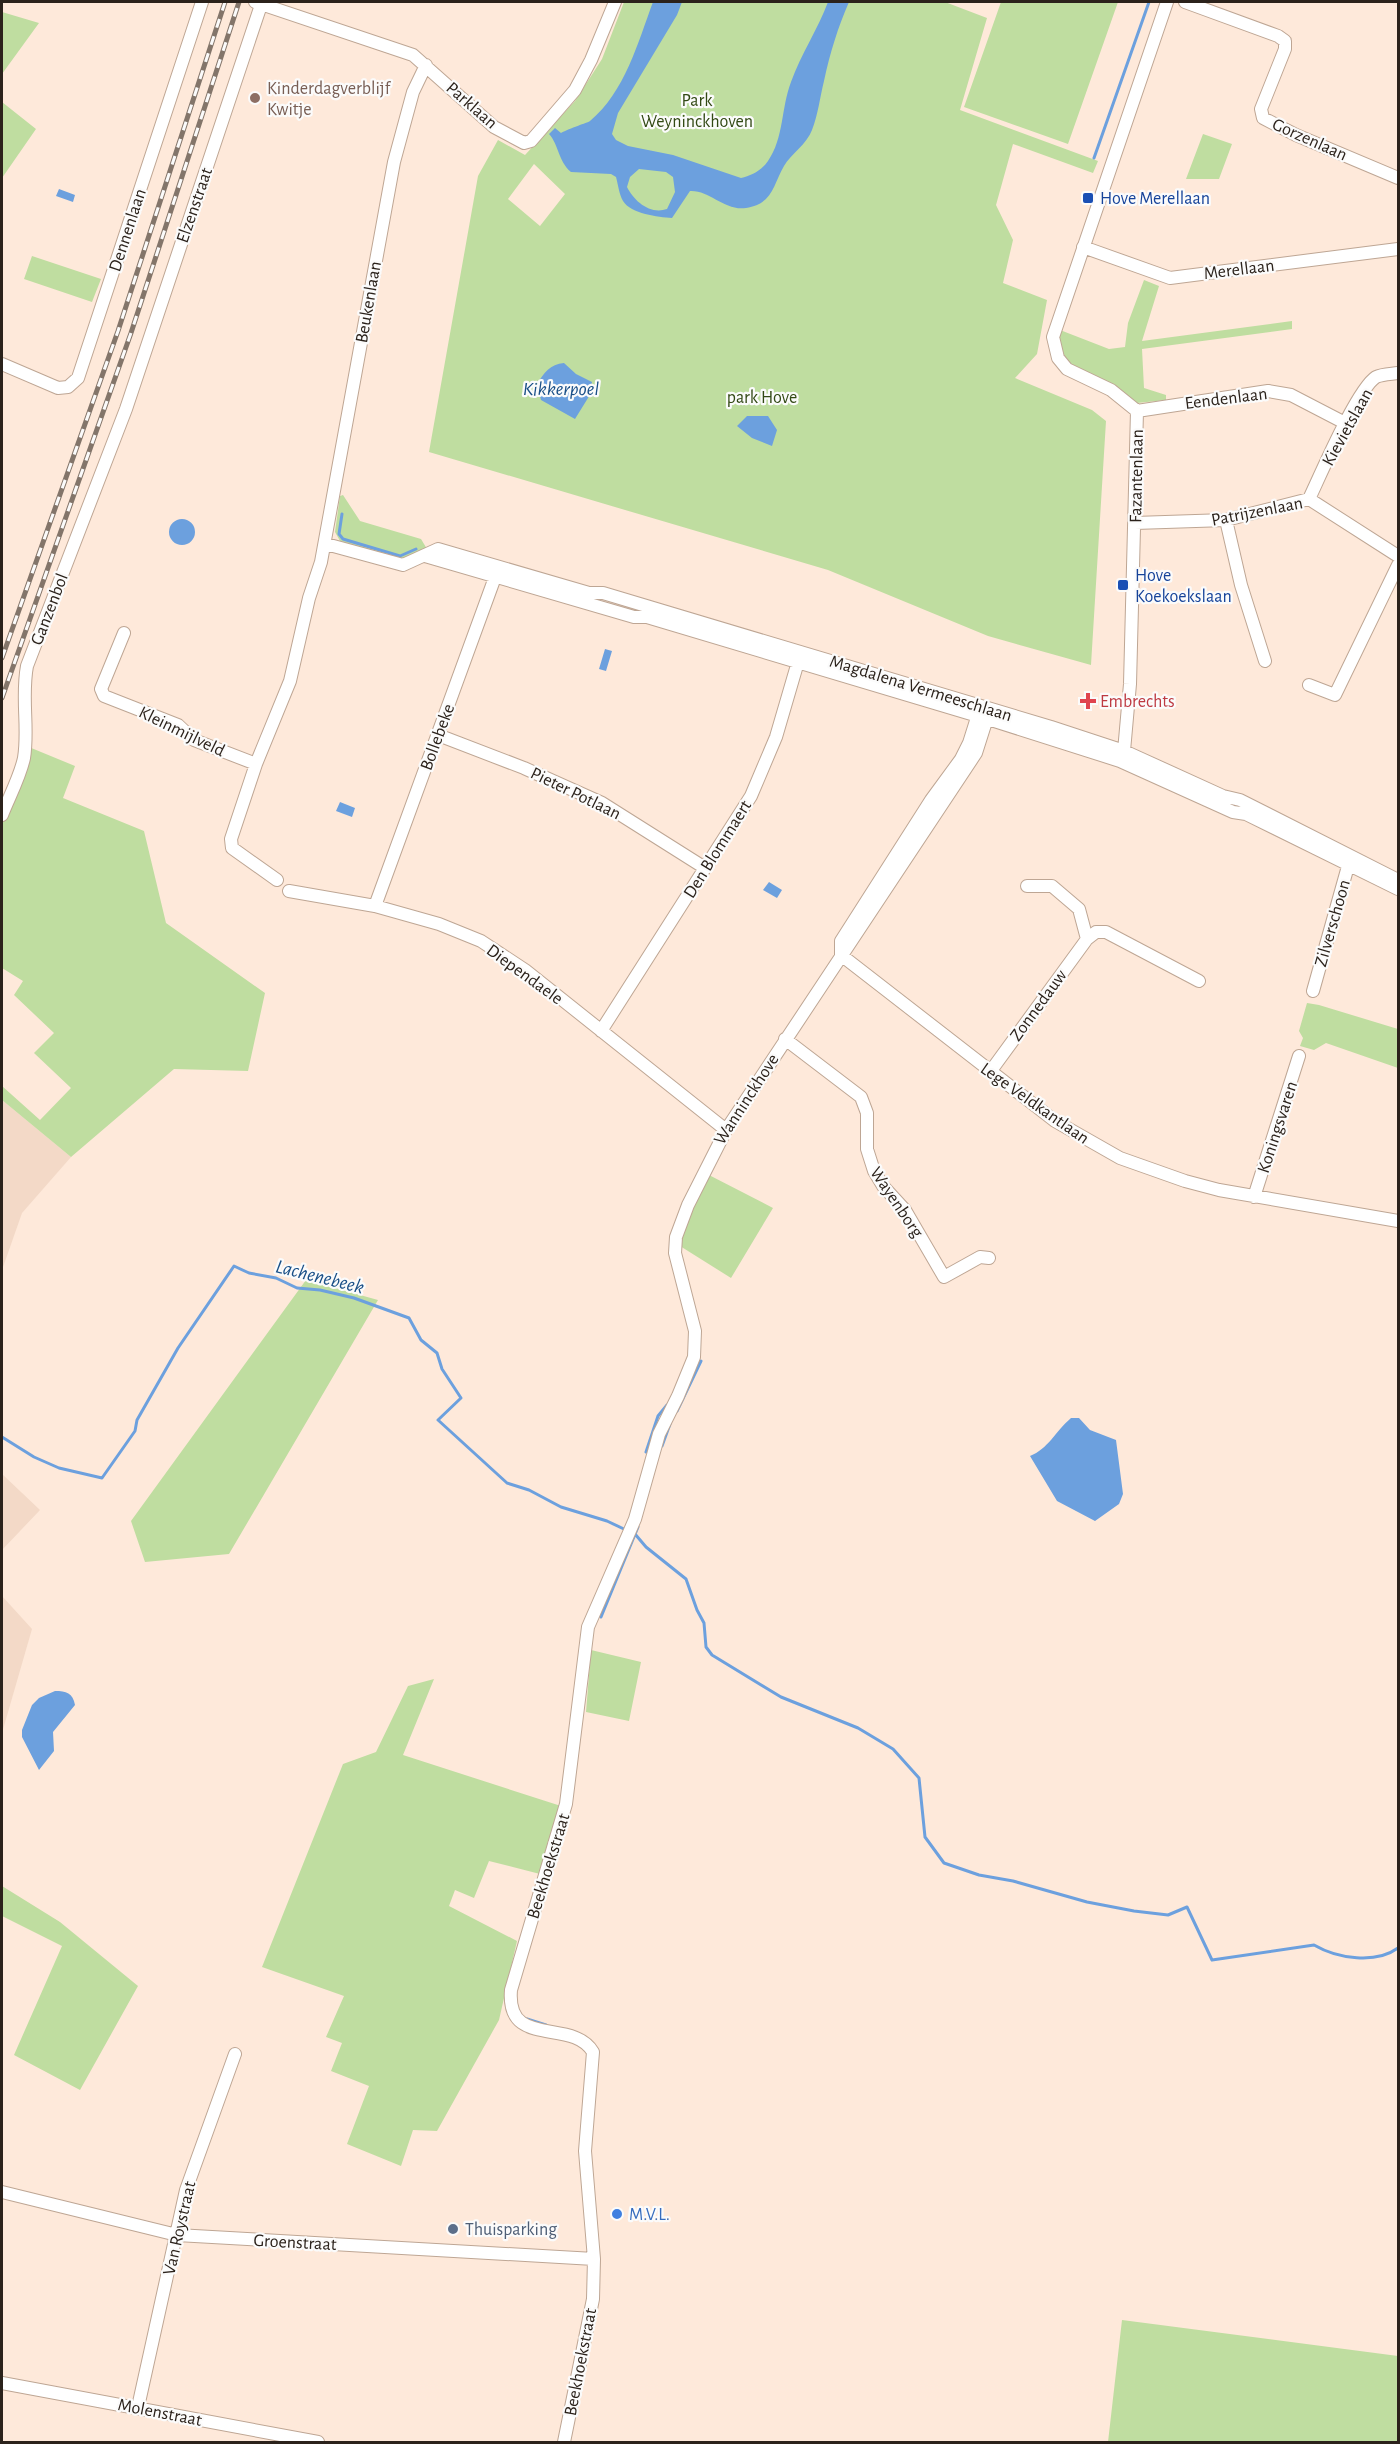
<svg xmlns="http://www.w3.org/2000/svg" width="1400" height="2444" font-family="'Alegreya Sans',sans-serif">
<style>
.built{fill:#f3d9c7}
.green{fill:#bfdda0;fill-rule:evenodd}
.water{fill:#6ca0de;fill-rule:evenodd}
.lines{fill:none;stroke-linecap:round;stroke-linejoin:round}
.stream{stroke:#6ca0de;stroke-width:3}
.street-casing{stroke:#bea694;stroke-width:14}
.street{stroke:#fff;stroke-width:12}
.rail-casing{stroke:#83756a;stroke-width:5}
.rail{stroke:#fbfbfb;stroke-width:3;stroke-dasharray:9;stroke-linecap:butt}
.education-dot{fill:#8d6e63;stroke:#fbfbfb;stroke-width:2}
.transit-dot{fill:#1a4fb4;stroke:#fbfbfb;stroke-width:2}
.health-dot{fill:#e0444e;stroke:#fbfbfb;stroke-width:2}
.shop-dot{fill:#3f7fe0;stroke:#fbfbfb;stroke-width:2}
.service-dot{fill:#5c6f8a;stroke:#fbfbfb;stroke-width:2}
.labels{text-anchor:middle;stroke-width:4.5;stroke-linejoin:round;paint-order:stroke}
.education-label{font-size:18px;fill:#785e54;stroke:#fbfbfb;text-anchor:start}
.park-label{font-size:18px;fill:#324914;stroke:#fbfbfb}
.street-label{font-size:18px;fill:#2b221b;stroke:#fbfbfb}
.transit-label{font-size:18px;fill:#164399;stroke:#fbfbfb;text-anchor:start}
.health-label{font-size:18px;fill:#be3a42;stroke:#fbfbfb;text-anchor:start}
.shop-label{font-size:18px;fill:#366cbe;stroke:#fbfbfb;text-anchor:start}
.service-label{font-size:18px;fill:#4e5e75;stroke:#fbfbfb;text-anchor:start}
.water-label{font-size:20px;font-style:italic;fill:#194f87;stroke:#fbfbfb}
</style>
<rect width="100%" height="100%" fill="#fee9da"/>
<!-- built -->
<path class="built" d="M2,1100l69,57 -49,56 -20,57z
M2,1474l38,36 -38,40z
M2,1596l30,33 -30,104z"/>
<!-- green -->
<path class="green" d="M624,2h321l42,16 -27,92 138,51 -5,12 -80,-29 -17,61 17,35 -10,43 44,17 -10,54 -22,24 77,32 14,11 -15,244 -103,-29 -160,-66 -399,-118 49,-276 20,-36 27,15 50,-54 27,-42zM534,164l31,30 -25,32 -32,-27z
M1001,2h117l-50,142 -104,-37z
M2,12l37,11 -37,51z
M2,102l34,27 -34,49z
M1203,134l29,10 -13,35h-33z
M32,256l69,23 -9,23 -68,-23z
M1144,280l15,6 -17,55 150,-20v8l-150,20 2,39 22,7v5l-29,3 -25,-19 -45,-22 -8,-20 1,-12 49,19 16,-2 3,-24z
M343,495l17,26 61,18 6,10 -25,10 -62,-18 -5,-9 5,-36z
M24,745l51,21 -12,32 81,33 22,92 99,70 -17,78 -74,-2 -103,88 -69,-57v-14l38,34 31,-32 -37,-35 20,-20 -40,-38 9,-14 -21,-13v-151z
M1307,1003l12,2 79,24v39l-72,-25 -12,7 -14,-4 3,-8 -4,-7z
M707,1174l66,34 -42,70 -51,-32 8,-29z
M306,1280l72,20 -149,254 -84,8 -14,-41z
M591,1650l50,12 -12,59 -43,-9z
M434,1679l-31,76 158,51 -21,68 -51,-13 -15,37 -19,-8 -6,16 68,35 -18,79 -62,111 -24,-1 -12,36 -54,-22 22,-58 -38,-15 11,-28 -16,-6 18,-41 -82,-29 81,-203 33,-12 32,-66z
M2,1886l58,36 78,64 -58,104 -66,-35 48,-109 -60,-30z
M1122,2320l276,36v86h-290z"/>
<!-- water -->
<path class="water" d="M653,2h29l-5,13 -59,98 -6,21 4,6 12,6 45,9 68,23c10,-2 20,-7 27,-17 16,-23 13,-53 23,-79 10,-28 27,-53 37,-80h21c-11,25 -19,51 -25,79 -4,16 -6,34 -12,49 -5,14 -21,24 -28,36 -11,19 -11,38 -38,42 -22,3 -36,-18 -56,-17l-18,27c-14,-1 -41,-4 -49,-17 -4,-7 -5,-17 -7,-24l-5,-3 -40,-2c-13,-11 -12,-27 -22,-38l6,-6 6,5c9,-5 26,-10 29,-12 35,-29 48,-79 63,-119zM639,169l27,3 7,5 2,15 -8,17c-17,6 -33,-8 -40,-22l3,-10z
M59,189l16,6 -2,7 -17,-6z
M564,363l12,11 16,8 -4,16 -13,21 -34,-19 -4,-16c7,-11 13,-20 27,-21z
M747,416h21l9,14 -5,16 -20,-8 -15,-12z
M169 532a13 13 0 1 1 26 0a13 13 0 1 1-26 0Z
M605,649l7,2 -6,20 -7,-2z
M340,802l15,6 -3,9 -16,-6z
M769,882l13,8 -5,8 -14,-8z
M1071,1418h8l11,12 26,10 7,54 -4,10 -24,17 -38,-20 -27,-45c18,-7 25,-24 41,-38z
M55,1691c11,0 18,2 20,14l-22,27 1,19 -15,19 -17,-33v-7l10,-25 7,-7z"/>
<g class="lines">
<!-- stream -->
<path class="stream" d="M1094,158l55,-156
M342,514l-3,20 4,5 57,17 16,-7
M677,1411l24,-50
M2,1437l32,20 25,11 43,10 33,-47 2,-11 41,-72 56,-82 15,7 27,5 21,10 23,2 34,8 55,20 12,22 16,13 5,16 19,29 -23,22 69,63 22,7 32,17 46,14 19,9
M662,1446l8,-22
M646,1452l12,-36 9,-11
M635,1534l11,13 40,32 11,31 7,13 2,24 6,8 69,42 77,31 35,21 26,29 6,59 19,26 35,12 34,6 74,21 47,9 34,4 19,-8 25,53 102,-15c24,14 62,19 84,3
M601,1617l37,-90
M527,2019l19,6"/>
<!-- street casing -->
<g class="street-casing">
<path id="street" d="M255,2l158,53 81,72 30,16 7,-2 44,-51 16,-30 24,-58
M1185,2l93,34 7,5v8l-24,60 2,9 33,17 102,43
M1083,247l87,31 228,-29
M2,364l56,24 10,-1 10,-9 124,-376
M1137,411l131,-20 23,4 54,28
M1309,499c11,-23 48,-110 67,-122 6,-3 16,-3 22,-4
M1226,520l15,65 24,76
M1135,523l91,-3 83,-21 89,57
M326,544l77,21 35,-16 151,44h14l448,134 73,24 99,45 17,4 158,80
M425,556l209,61h13l341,102 132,42 113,51 13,2 152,75
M124,633l-23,56 3,7 74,29 16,15 62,24
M1309,685l26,10 63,-130
M438,735l86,33 78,35 103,65
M1121,758l3,-7 6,-67 7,-273 -26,-21 -44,-21 -9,-11 -5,-21 114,-335
M2,815c7,-18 18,-38 22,-57 5,-30 -3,-60 3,-92l99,-257 136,-407
M277,880l-45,-32 -1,-9 25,-75 34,-83 19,-83 12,-36 73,-400 19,-70 13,-27
M1027,886h25l27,23 8,30
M289,891l86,15 64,18 42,17 44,29 201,160
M375,906l123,-337
M841,955l214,166 65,37 65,23 34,9 179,31
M841,955v-14l90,-141 30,-41 8,-16 11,-35
M1313,991l37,-132
M601,1031l150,-235 25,-59 24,-82
M785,1039l76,58 6,16v36l7,22 9,15 22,24 39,67 36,-20 9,1
M990,1072l97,-133 9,-7h10l93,49
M1254,1197l45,-141
M2,2192l175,43 417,24
M2,2383l316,59
M138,2407l48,-217 49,-136
M564,2442l29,-143 1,-40 -9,-108 8,-99c-21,-35 -87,-2 -82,-62l55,-186 22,-177 47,-108 24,-85 19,-38 16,-39 1,-26 -20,-78 1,-16 12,-32 38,-75 250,-377 14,-44"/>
</g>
<!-- street -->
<use href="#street" class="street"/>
<!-- rail casing -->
<g class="rail-casing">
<path id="rail" d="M2,658l116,-327 107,-329
M2,698l129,-365 108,-331"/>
</g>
<!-- rail -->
<use href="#rail" class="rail"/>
</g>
<!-- markers -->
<circle class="education-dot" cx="255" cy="98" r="6"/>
<g class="transit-dot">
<rect x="1082" y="192" width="12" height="12" rx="3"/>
<rect x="1117" y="579" width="12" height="12" rx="3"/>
</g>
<path class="health-dot" d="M1085 692h6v6h6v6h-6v6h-6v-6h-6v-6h6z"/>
<circle class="shop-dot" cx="617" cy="2214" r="6"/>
<circle class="service-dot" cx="453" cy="2229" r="6"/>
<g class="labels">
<!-- education labels -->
<g class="education-label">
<text x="267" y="94">Kinderdagverblijf<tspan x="267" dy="21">Kwitje</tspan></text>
</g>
<!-- park labels -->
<g class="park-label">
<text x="697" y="106">Park<tspan x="697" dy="21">Weyninckhoven</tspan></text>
<text x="762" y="403">park Hove</text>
</g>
<!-- street labels -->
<g class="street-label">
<text transform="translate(472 105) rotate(41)" y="6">Parklaan</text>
<text transform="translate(1310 139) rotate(24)" y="6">Gorzenlaan</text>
<text transform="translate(194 205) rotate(-71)" y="6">Elzenstraat</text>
<text transform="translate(127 230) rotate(-72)" y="6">Dennenlaan</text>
<text transform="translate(1239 269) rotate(-7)" y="6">Merellaan</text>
<text transform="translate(368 302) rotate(-80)" y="6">Beukenlaan</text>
<text transform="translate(1226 398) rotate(-7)" y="6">Eendenlaan</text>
<text transform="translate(1347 427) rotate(-61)" y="6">Kievietslaan</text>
<text transform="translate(1136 476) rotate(-89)" y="6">Fazantenlaan</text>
<text transform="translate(1257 511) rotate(-11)" y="6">Patrijzenlaan</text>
<text transform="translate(49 609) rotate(-69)" y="6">Ganzenbol</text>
<text transform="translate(921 688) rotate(17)" y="6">Magdalena Vermeeschlaan</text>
<text transform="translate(182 731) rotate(26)" y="6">Kleinmijlveld</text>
<text transform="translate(437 737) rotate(-70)" y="6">Bollebeke</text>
<text transform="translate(576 793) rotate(26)" y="6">Pieter Potlaan</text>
<text transform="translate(717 849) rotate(-58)" y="6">Den Blommaert</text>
<text transform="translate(1332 923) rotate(-74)" y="6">Zilverschoon</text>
<text transform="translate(525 974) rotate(36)" y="6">Diependaele</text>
<text transform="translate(1038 1005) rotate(-54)" y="6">Zonnedauw</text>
<text transform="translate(746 1099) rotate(-57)" y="6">Wanninckhove</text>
<text transform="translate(1035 1103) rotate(35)" y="6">Lege Veldkantlaan</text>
<text transform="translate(1277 1127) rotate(-72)" y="6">Koningsvaren</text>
<text transform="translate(897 1202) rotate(56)" y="6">Wayenborg</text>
<text transform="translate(548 1866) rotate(-73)" y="6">Beekhoekstraat</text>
<text transform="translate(179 2228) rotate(-77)" y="6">Van Roystraat</text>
<text transform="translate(295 2242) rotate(3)" y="6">Groenstraat</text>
<text transform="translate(580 2362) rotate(-79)" y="6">Beekhoekstraat</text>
<text transform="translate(160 2412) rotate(11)" y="6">Molenstraat</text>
</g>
<!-- transit labels -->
<g class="transit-label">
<text x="1100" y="204">Hove Merellaan</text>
<text x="1135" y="581">Hove<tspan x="1135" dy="21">Koekoekslaan</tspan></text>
</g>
<!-- health labels -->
<g class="health-label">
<text x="1100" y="707">Embrechts</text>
</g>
<!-- shop labels -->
<g class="shop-label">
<text x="629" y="2220">M.V.L.</text>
</g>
<!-- service labels -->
<g class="service-label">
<text x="465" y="2235">Thuisparking</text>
</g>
<!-- water labels -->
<g class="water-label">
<text x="561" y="395">Kikkerpoel</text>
<text transform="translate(320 1276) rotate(14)" y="7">Lachenebeek</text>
</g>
</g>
<!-- border -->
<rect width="1400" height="2444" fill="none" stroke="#2b221b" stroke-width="6"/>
</svg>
